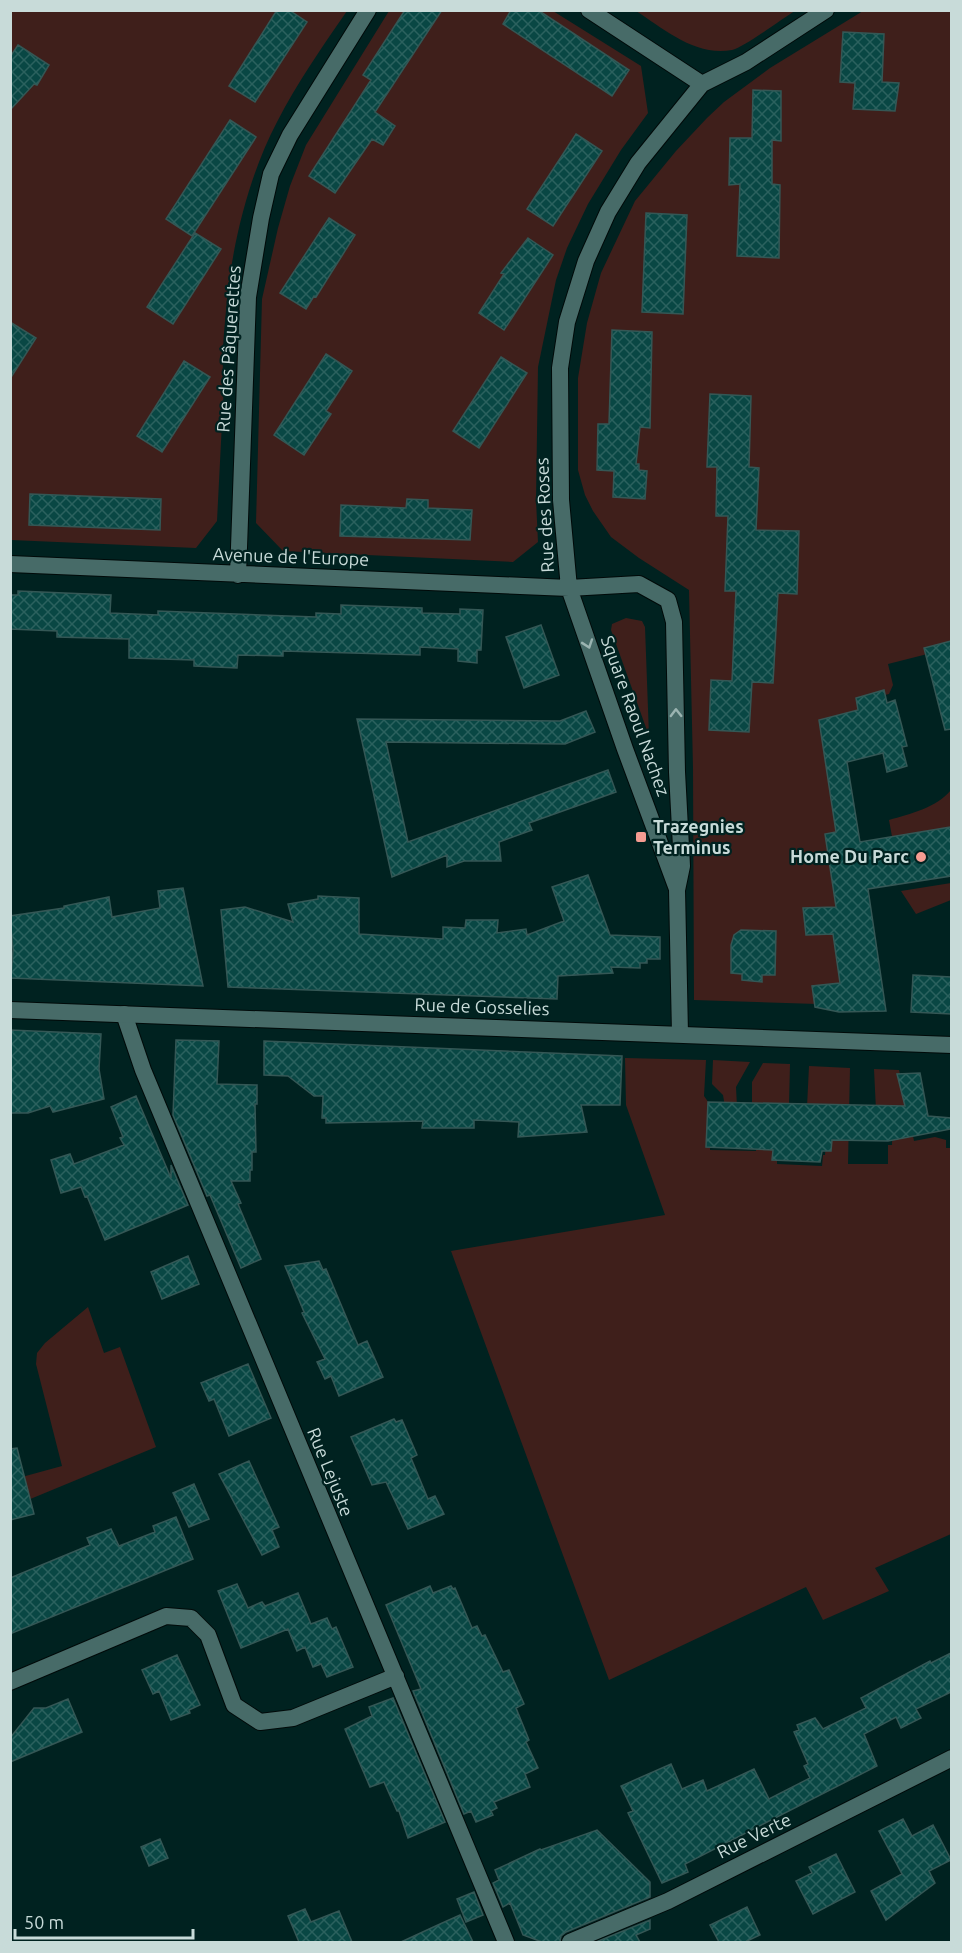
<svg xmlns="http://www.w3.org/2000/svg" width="962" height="1953" font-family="Ubuntu,sans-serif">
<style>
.green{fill:#3f1f1b}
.building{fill:url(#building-cross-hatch);stroke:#345755;stroke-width:1.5}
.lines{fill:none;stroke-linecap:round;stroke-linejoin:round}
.minor-casing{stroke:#000a09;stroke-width:18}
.secondary-casing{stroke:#000a09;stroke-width:18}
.minor{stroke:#476b68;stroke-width:16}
.secondary{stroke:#476b68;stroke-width:16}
.oneway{stroke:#9bb4b1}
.poi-dot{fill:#f59c92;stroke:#002220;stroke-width:2}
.labels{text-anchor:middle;stroke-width:4.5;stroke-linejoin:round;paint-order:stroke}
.street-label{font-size:18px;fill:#c8dbd9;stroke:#002220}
.poi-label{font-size:18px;font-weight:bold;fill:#c8dbd9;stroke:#002220;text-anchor:start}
</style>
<defs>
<pattern id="building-cross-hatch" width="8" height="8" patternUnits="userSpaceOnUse" patternTransform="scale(1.5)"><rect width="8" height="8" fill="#094744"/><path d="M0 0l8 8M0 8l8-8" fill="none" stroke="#2b615e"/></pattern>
</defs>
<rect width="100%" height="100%" fill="#002220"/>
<!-- green -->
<path class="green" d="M11,11h336c-25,36 -50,72 -70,111 -29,55 -46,127 -51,188 -2,24 -5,48 -2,73l-7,138 -21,27 -185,-8z
M389,11h164l88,55 7,47 -27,37 -33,54 -21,44 -11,32 -18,87 -2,133 2,42 -25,20 -230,-11 -27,-28 6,-224 16,-71 12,-42 16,-41z
M636,11h159c-12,7 -52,37 -63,39 -36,7 -68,-21 -96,-39z
M863,11h88v637l-63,16 5,21 -4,9 -29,7 11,42 -25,7 -9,156 12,99 -155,-5 -1,-232 -4,-178 -50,-32 -28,-21 -18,-26 -8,-16 -7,-25v-92l9,-55 14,-50 34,-72 41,-50 31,-33 17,-16 46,-34z
M626,618l16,3 3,6 4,109 -38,-106 1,-6z
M951,790v43l-58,9 -4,-22c21,-6 47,-12 62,-30z
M951,883v17l-35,14 -15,-23z
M625,1058l81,2 -2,36 7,10 -1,44 46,1 1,-43 -5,-1v-25l11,-19 27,1 -1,42 -12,47v11l45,2 1,-11h2l3,-46 -21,-2 2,-41 41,2 -2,96h40v-19h4l1,-34 -17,-1 -2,-41 25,1 15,71 21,-4 11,3v8h5v386l-76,34 14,23 -66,29 -17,-33 -197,93 -158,-429 214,-36 -39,-110z
M713,1060l37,2 -14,25 1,20h-12l-2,-12 -11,-11z
M88,1307l16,46 16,-6 36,100 -145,60v-27l51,-14 -26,-102 1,-11 8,-10z"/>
<!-- building -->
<path class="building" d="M277,10h12l18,12 -52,80 -26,-16z
M405,10h37l-67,102 20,14 -12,19 -11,-6 -37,54 -26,-17 62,-96 -8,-5z
M511,10h27l91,60 -17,26 -109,-72z
M843,32l41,2 -2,48 17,1 -4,28 -42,-2 2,-26 -15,-1z
M18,45l31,20 -12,20 -3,-1 -24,26v-53z
M753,90l28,1v50l-9,-1v44l8,1 -1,73 -42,-2 3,-72 -11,1 1,-47h22z
M230,120l26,17 -64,99 -26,-17z
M576,134l26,17 -49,75 -26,-17z
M646,213l41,2 -4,99 -41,-2z
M329,218l26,17 -39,62 -2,-1 -8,13 -26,-16z
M195,233l26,16 -48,75 -26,-17z
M528,238l25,17 -49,75 -25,-17 25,-39 -3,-1z
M10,322l26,16 -26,41z
M612,330l40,2 -2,96 -10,-1 -4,37h3v6l8,1 -2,28 -32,-2 1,-26 -17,-1 1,-46h11z
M326,354l26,17 -26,40 5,3 -27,41 -30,-20z
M501,357l26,16 -48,75 -26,-17z
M184,361l26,16 -48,75 -25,-16z
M710,394l41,2 -2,71 10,1 -3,62 43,1 -2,63 -19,-1 -5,90 -21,-1 -3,50 -40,-2 2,-50 21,1 4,-90h-11l3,-75h-12l1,-49h-10z
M30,494l131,5 -1,31 -131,-5z
M407,499l21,1v8l44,2 -2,30 -130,-4 1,-31 65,3z
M18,591l93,4 -1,18 48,2v-4l158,6v-4l25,1v-9l81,3v5l38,1v-5l23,1 -2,40h-4v13l-19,-2v-12l-38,-2v8l-137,-4v5l-45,-1 -1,13 -43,-2v-6l-65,-2v-19l-72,-2v-6l-47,-2v-34h8z
M541,625l18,50 -35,13 -18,-51z
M951,641v88l-6,1 -21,-82z
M884,690l3,13 8,-3 12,46 -5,1 5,19 -20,6 -4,-19 -36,9 13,80 91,-15v49l-83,13 18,122 -47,1 -24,-5 -3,-21 28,-3 -7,-49 -27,1 -3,-27 33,-1 -11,-73 11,-2 -17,-112 39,-10 -2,-12z
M586,711l9,21 -30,12 -179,-2 22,100 200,-72 8,22 -87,31 3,7 -33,12 2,19h-37l-17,6v-12l-55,22 -35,-158 203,2z
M588,875l22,60 50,2v22h-13v4h-7v5l-29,-1 2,6 -55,3 -1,23 -329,-12 -7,-77 24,-3 48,15 -5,-18 30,-5v-3l41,2v36l84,5v-12l22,1 1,-8h32l-1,13 29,-4 1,6 37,-14 -12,-34z
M183,888l20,98 -192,-8 2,-28 -3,-34 54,-8v-2l45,-9 3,20 48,-9 -2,-17z
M741,930l35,1 -1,44h-13v7l-20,-2v-6l-11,-1v-28l3,-10z
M913,975l38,2v37l-40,-2z
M10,1030l91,4 -2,35 5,30 -51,13 -3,-6 -22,7h-18z
M176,1040l43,1 -2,43 40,1v19h-2l1,48h-4v18h-2v11h-19l10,22 -3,1 23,55 -20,9 -31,-73 -3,1 -34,-81z
M264,1041l358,15 -2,49h-39l6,27 -69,5 1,-15 -45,-2v8h-52l1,-7 -97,2v-5h-4l1,-22h-9l-26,-20 -24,-1z
M920,1073l8,43 23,2v11l-63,12 -56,-1 -1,11h-9l-2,11 -48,-2 1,-10 -67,-3 2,-45 197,4 -8,-32z
M136,1096l35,82v-13l17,40 -83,35 -18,-44 -2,1 -4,-10 -20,6 -10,-33 19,-6 4,10 50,-19 -4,-7 3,-1 -12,-30z
M188,1256l11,28 -37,15 -11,-27z
M319,1261l4,9 3,-1 32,76 9,-4 16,36 -44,19 -8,-20 -6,3 -8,-17 8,-3 -23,-46 2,-1 -19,-46z
M248,1364l23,54 -42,18 -15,-37 -5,2 -8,-18z
M394,1419l2,3 6,-2 15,35 -6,3 17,41 7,-3 9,18 -36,15 -22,-47 -14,3 -21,-48z
M17,1448l17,66 -24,6v-71z
M249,1461l30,66 -7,3 7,17 -17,8 -43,-81z
M194,1484l15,35 -20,8 -16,-34z
M176,1517l17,42 -183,75v-56l80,-33 -3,-7 24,-9 8,17 36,-14 -2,-6z
M237,1584l11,24 14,-6 3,4 33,-13 13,31 16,-6 5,11 4,-2 17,40 -26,10 -6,-13 -8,3 -8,-20 -8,4 -9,-22 -47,19 -23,-57z
M430,1586l3,7 18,-7 2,3 2,-1 17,40 5,-2 5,10 3,-1 18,37 6,-2 15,34 -8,4 13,32 -3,2 12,26 -13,6 5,13 -36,15 3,6 -6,3 2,4 -17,7 -5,-11 -7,3 -51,-123 8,-2 -35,-84z
M951,1653v39l-35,17 5,9 -20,10 -5,-11 -32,17 13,32 -192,98 3,8 -26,11 -34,-70 5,-2 -12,-25 50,-22 11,25 21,-9 4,11 47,-22 15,30 41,-21 -6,-12 4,-2 -14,-32 5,-2 -2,-5 18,-7 8,11 43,-21 -5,-10 69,-37 1,2z
M177,1655l23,50 -11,5 1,3 -19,7 -12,-29 -6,3 -11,-24z
M393,1698l52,124 -37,16 -9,-27h-2l-13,-29 -14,5 -25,-58 27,-13 -3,-9z
M68,1699l14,33 -72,30v-24l24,-30h12z
M903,1819l9,17 21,-11 18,35 -22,11 6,12 -49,37 -15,-29 31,-17 -23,-43z
M597,1830l53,52v15l-84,35 -5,4 -1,6h-18l-19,-7 -13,-32 -7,4 -10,-24 6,-3 -4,-10 45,-21 1,1z
M160,1839l8,19 -19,8 -8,-19z
M836,1854l19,38 -42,22 -17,-33 16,-8 -3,-6z
M474,1892l9,23 -17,7 -9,-23z
M747,1907l13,28 -15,7h-26l-9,-17z
M305,1909l6,13 28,-11 13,31h-53l-11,-26z
M460,1915l13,27h-72l39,-18z
M650,1920v9l-14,6 4,7h-44z"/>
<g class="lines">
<!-- minor casing -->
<g class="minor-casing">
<path id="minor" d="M589,10l113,74
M10,564l559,24 70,-4 29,16 6,22 3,150 5,94 -5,24 3,144
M238,575l10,-278 13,-79 10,-44 19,-39 78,-125
M677,889l-52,-140 -56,-161 -8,-88 -1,-132 7,-46 19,-61 22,-49 30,-49 64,-79 44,-22 80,-52
M124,1014l19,56 363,872
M10,1682l156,-66 25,2 17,17 26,70 26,17 33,-4 103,-42
M570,1942l98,-41 284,-143"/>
</g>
<!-- secondary casing -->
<g class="secondary-casing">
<path id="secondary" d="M10,1010l942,35"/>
</g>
<!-- minor -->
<use href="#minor" class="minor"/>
<!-- secondary -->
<use href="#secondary" class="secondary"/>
</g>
<!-- one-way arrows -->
<defs><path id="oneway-chevron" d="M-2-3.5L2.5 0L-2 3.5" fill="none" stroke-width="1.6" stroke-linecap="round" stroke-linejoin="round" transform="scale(1.5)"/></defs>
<g class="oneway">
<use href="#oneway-chevron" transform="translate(588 644) rotate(71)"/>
<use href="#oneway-chevron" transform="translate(676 713) rotate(-91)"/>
</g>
<!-- markers -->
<g class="poi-dot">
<rect x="635" y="831" width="12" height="12" rx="3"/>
<circle cx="921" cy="857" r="6"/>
</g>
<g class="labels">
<!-- street labels -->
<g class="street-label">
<text transform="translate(229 349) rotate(-86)" y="6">Rue des Pâquerettes</text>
<text transform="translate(545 515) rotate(-93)" y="6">Rue des Roses</text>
<text transform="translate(291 557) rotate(2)" y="6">Avenue de l'Europe</text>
<text transform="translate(635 716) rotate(70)" y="6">Square Raoul Nachez</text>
<text transform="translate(482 1007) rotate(2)" y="6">Rue de Gosselies</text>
<text transform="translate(330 1472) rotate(68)" y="6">Rue Lejuste</text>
<text transform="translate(754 1836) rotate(-26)" y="6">Rue Verte</text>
</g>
<!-- poi labels -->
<g class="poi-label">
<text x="653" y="833">Trazegnies<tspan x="653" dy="21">Terminus</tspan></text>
<text x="909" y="863" text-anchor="end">Home Du Parc</text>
</g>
</g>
<!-- border -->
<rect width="962" height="1953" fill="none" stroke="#c8dbd9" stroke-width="24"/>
<!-- scale -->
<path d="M15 1929v9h178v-9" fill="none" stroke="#c8dbd9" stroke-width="3"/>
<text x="24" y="1929" font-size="18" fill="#c8dbd9" stroke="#002220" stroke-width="4.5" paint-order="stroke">50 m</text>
</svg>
